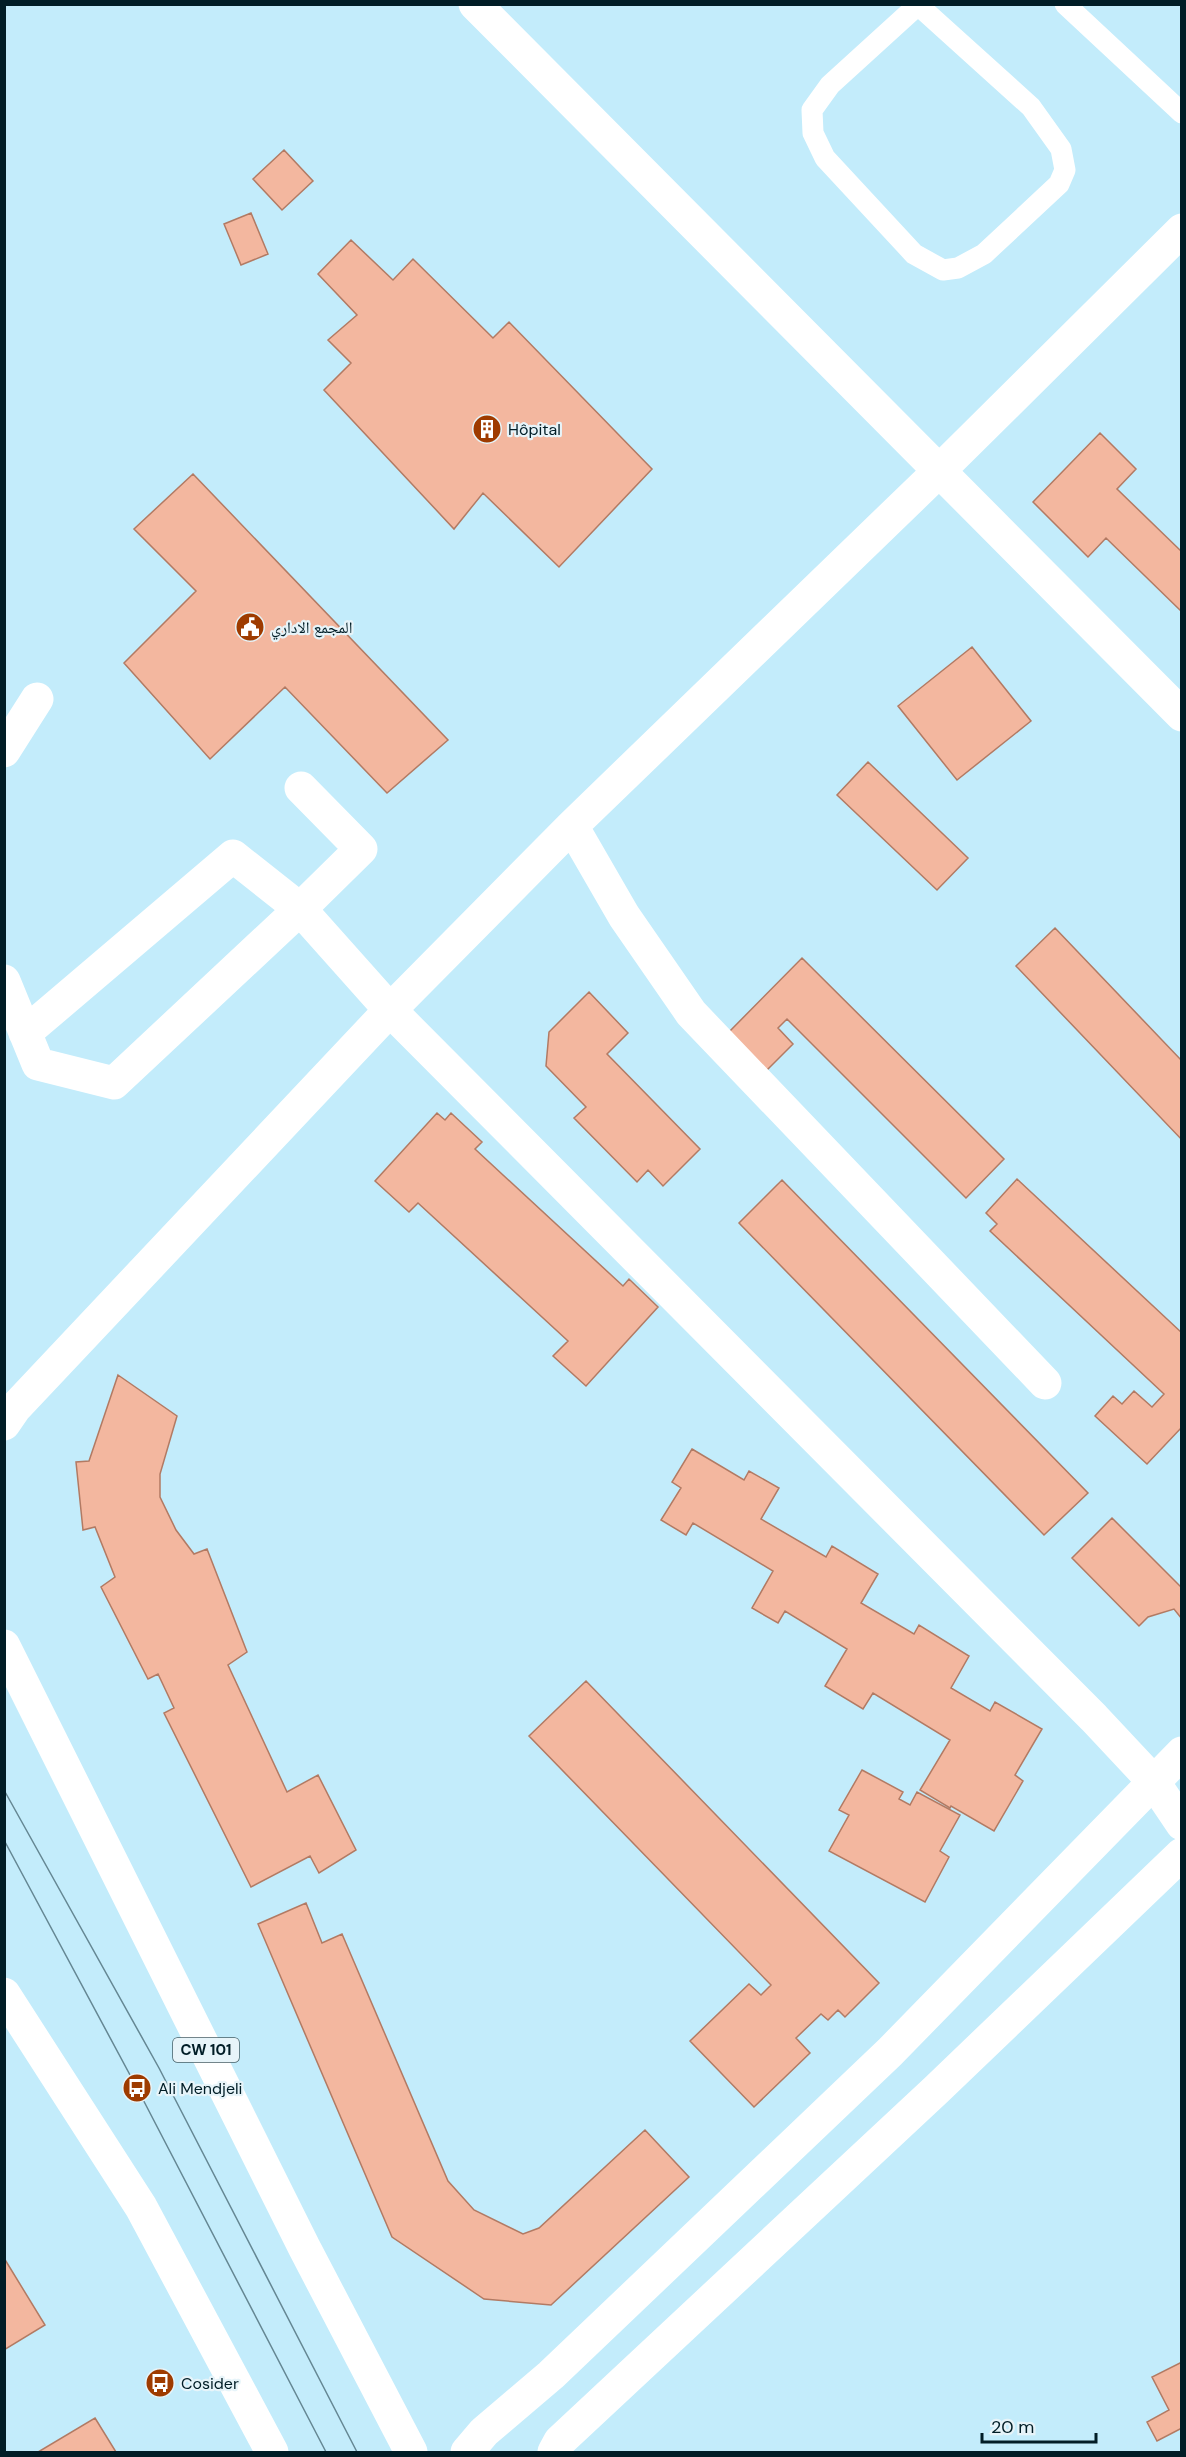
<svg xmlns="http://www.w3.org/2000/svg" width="1186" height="2457" font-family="'DM Sans','Noto Naskh Arabic',sans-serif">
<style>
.building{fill:#f3b79f;stroke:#b27a63;stroke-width:1.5}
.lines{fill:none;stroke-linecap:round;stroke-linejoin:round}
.lane{stroke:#fff;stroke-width:21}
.street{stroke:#fff;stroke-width:33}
.secondary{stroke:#fff;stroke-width:33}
.primary{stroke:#fff;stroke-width:33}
.tram{stroke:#658793;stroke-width:1.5}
.labels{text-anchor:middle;stroke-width:4.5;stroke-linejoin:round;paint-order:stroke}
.shield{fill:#e7f4f9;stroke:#465e65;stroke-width:1.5}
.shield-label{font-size:15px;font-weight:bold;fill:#011d26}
.poi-label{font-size:16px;fill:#011d26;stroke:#e7f4f9;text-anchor:start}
</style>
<rect width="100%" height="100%" fill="#c3ecfb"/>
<!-- building -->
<path class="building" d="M284,150l29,31 -31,29 -29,-31z
M251,213l17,41 -27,11 -17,-41z
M351,240l42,40 20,-21 80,79 16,-16 143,147 -93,98 -76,-74 -29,36 -130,-139 27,-27 -23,-23 29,-25 -39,-41z
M1100,433l36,36 -19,20 65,63v60l-76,-74 -18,19 -55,-55z
M193,474l255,266 -61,53 -102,-106 -75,72 -86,-96 72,-72 -62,-62z
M972,647l59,74 -74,59 -59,-74z
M868,762l100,96 -31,32 -100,-95z
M1055,928l127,133v79l-166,-174z
M802,958l202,201 -38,39 -179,-179 -9,9 15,16 -29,29 -38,-38z
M589,992l39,41 -21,21 93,95 -37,37 -15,-16 -11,12 -63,-64 12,-11 -40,-41 3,-34z
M437,1113l8,7 6,-7 31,29 -7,7 148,137 6,-7 29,28 -72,79 -33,-30 15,-15 -150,-138 -9,9 -34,-31z
M1017,1179l165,154v94l-35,37 -52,-48 18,-20 9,8 12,-13 18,16 12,-13 -174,-163 7,-7 -11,-11z
M782,1180l306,313 -44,42 -305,-312z
M118,1375l59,41 -17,58v23l16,33 18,24 13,-5 40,103 -19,13 59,127 31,-17 38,75 -37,23 -9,-17 -59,31 -87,-174 10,-5 -16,-34 -10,5 -47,-92 14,-10 -20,-50 -12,3 -7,-68 13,-1z
M692,1449l52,31 5,-9 30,17 -18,31 65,38 6,-11 46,28 -17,29 53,31 5,-9 50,31 -18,32 39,23 5,-9 47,27 -27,46 8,6 -29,50 -43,-25 -1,2 -30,-18 30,-50 -77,-47 -10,16 -38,-23 22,-37 -62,-38 -7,12 -26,-15 21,-37 -80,-48 -7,12 -25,-15 20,-32 -9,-6z
M1112,1518l70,70v31l-8,-10 -26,8 -9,9 -67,-68z
M586,1681l293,302 -34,34 -7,-7 -10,10 -7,-6 -25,24 14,15 -56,54 -64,-66 59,-57 12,11 10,-10 -242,-249z
M862,1770l41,22 -4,7 11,6 7,-13 43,23 -20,36 9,6 -24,45 -96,-51 20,-36 -10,-5z
M306,1903l16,40 20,-9 106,247 26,29 49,24 16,-6 106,-98 44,47 -138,128 -67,-6 -92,-62 -134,-313z
M4,2258l41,67 -41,25z
M1182,2362v66l-25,13 -10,-19 22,-12 -17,-33z
M95,2418l21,34h-78z"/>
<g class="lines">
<!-- lane -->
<path class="lane" d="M1065,4l117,109
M918,5l113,102 30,42 4,21 -6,14 -75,70 -26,14 -15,2 -29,-16 -89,-96 -12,-25 -1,-23 18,-25 89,-81"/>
<!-- street -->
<path class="street" d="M475,4l707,711
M4,751l33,-52
M572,826l52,90 67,97 354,370
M4,981l34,83 76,19 186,-174 90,101 704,708 59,63 29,43
M25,1033l208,-177 67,53 61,-60 -60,-61
M4,1424l11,-16 375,-398 182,-184 366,-354 244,-242"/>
<!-- secondary -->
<path class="secondary" d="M467,2452l17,-20 67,-57 339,-323 292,-299
M554,2452l6,-11 376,-351 246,-236"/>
<!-- primary -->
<path class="primary" d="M4,1646l300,601 107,205
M4,1994l137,213 131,245"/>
<!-- tram -->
<path class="tram" d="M4,1790l155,278 198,384
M4,1840l133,248 189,364"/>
</g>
<!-- icons -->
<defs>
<g id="building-disc" transform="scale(1.5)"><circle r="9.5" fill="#9e3b00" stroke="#e7f4f9"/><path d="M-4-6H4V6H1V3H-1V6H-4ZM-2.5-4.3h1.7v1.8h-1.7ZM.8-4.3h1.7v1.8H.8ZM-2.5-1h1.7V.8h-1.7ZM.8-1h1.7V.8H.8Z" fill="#fff"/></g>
<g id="civic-disc" transform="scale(1.5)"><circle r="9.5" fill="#9e3b00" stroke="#e7f4f9"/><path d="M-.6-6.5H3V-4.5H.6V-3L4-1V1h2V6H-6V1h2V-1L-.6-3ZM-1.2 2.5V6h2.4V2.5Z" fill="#fff"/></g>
<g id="bus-disc" transform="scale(1.5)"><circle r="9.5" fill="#9e3b00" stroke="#e7f4f9"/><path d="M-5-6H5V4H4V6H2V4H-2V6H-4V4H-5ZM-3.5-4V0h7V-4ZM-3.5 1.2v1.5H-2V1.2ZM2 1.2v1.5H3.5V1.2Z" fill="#fff"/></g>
</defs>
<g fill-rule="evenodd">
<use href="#building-disc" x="487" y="429"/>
<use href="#civic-disc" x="250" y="627"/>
<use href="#bus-disc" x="137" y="2088"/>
<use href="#bus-disc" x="160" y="2383"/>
</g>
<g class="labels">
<!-- shield labels -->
<rect class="shield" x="173" y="2038" width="66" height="24" rx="4.5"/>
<g class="shield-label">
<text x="206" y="2055">CW 101</text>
</g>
<!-- poi labels -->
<g class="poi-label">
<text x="508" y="435">Hôpital</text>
<text x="271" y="633">المجمع الاداري</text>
<text x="158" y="2094">Ali Mendjeli</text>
<text x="181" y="2389">Cosider</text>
</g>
</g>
<!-- border -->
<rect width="1186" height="2457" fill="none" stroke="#011d26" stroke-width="12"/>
<!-- scale -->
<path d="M982 2433v9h114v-9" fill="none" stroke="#011d26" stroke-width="3"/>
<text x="991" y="2433" font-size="18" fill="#011d26" stroke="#e7f4f9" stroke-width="4.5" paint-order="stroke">20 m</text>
</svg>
